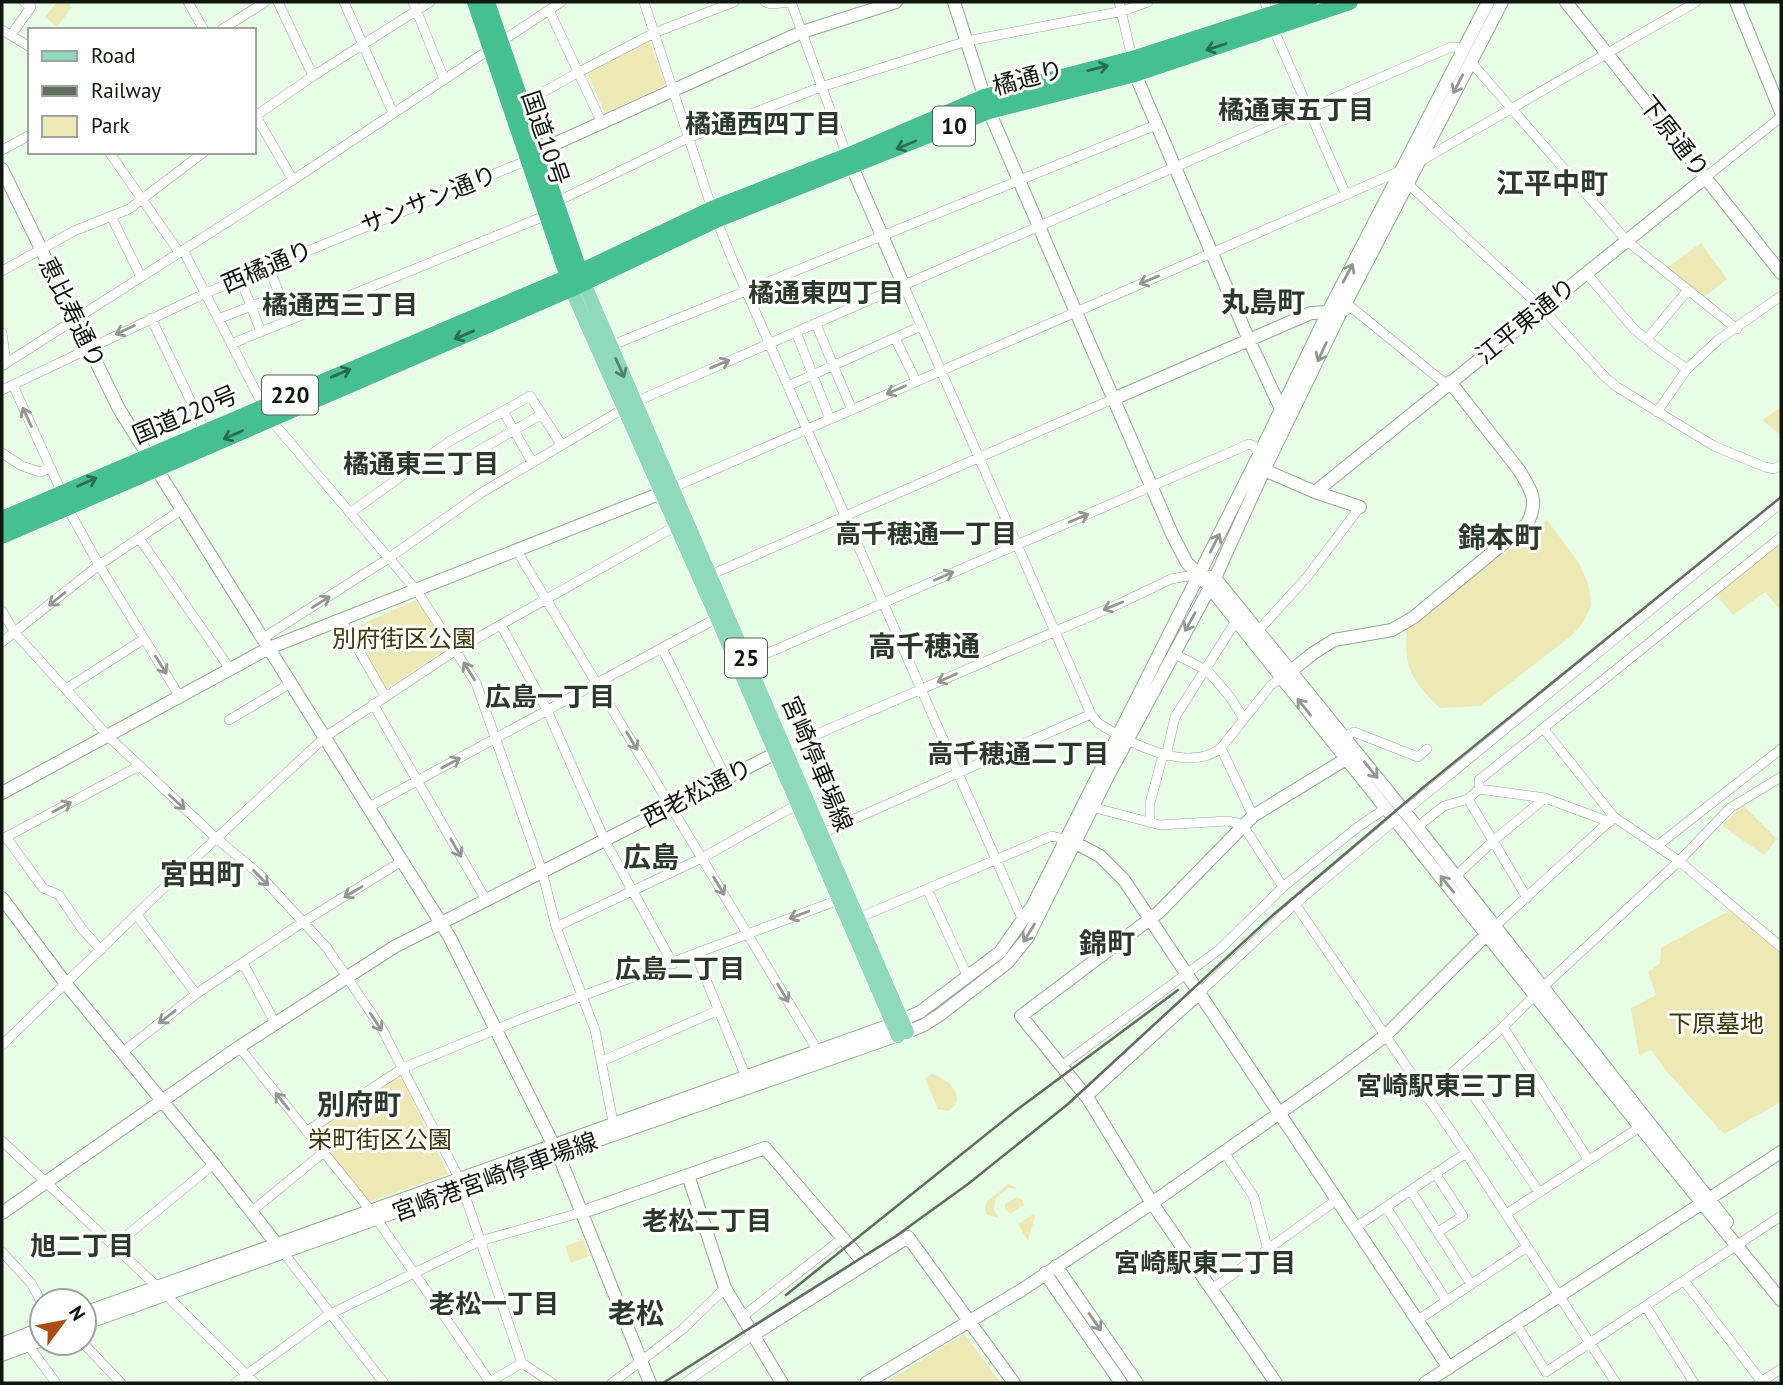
<svg xmlns="http://www.w3.org/2000/svg" width="1783" height="1385" font-family="'PT Sans','Noto Sans JP',sans-serif">
<style>
.green{fill:#ede9b4}
.lines{fill:none;stroke-linecap:round;stroke-linejoin:round}
.street-casing{stroke:#95a993;stroke-width:10}
.secondary-casing{stroke:#95a993;stroke-width:14}
.primary-casing{stroke:#fff;stroke-width:16}
.highway-casing{stroke:#fff;stroke-width:18}
.street{stroke:#fff;stroke-width:9}
.secondary{stroke:#fff;stroke-width:12}
.primary{stroke:#8fdabb;stroke-width:14}
.highway{stroke:#44c18e;stroke-width:16}
.rail{stroke:#606d5f;stroke-width:2.5}
.oneway{stroke:#2a6c4e}
.oneway2{stroke:#939693}
.oneway3{stroke:#55826d}
.labels{text-anchor:middle;stroke-width:6;stroke-linejoin:round;paint-order:stroke}
.shield{fill:#fff;stroke:#575c56;stroke-width:2}
.shield-label{font-size:23px;font-weight:bold;fill:#0f160e}
.street-label{font-size:24px;fill:#0f160e;stroke:#fff}
.park-label{font-size:24px;fill:#3d3807;stroke:#fff}
.neighbourhood-label{font-size:26px;font-weight:bold;fill:#2b3b29;stroke:#fff}
.quarter-label{font-size:28px;font-weight:bold;fill:#2b3b29;stroke:#fff}
</style>
<rect width="100%" height="100%" fill="#e7fde5"/>
<!-- green -->
<path class="green" d="M57,2h14l-2,3 3,2 -15,20 -12,-10z
M649,40l16,43 -1,3 -57,26 -3,-1 -17,-39z
M1701,243l26,36 -24,19 -36,-30z
M1781,407v28l-19,-15z
M1547,520l32,43 10,23 2,20 -8,17 -13,14 -90,69 -40,2c-28,-27 -37,-40 -33,-80z
M1781,541v70l-16,-19 -32,23 -17,-20z
M416,600l35,46 -65,43 -26,-45 8,-5 -8,-14z
M1743,805l34,34 -13,16 -42,-29z
M1734,908l47,40v154l-57,32 -56,-61 -17,-23 -12,5 -8,-47 25,-13 -8,-23 12,-9 1,-15z
M931,1074c17,3 37,24 18,37l-11,-2 -13,-30z
M393,1076l9,3 46,95 -80,28 -53,-70 1,-4z
M1009,1184l8,4h-9l-13,11 -1,11 5,8 -12,-3 -2,-5 2,-9z
M1017,1197l5,3 2,5 -14,9 -5,-5v-5z
M1032,1215l3,1 -7,25 -10,-17z
M583,1240l6,16 -18,7 -6,-17z
M964,1334l37,49h-116z"/>
<g class="lines">
<!-- street casing -->
<g class="street-casing">
<path id="street" d="M188,2l16,28
M278,2l35,74
M344,2l49,111
M413,2l31,77
M644,2l68,207 21,52 290,660
M765,2l6,2 21,-2
M791,2l56,154
M1119,2l14,60
M1265,2l8,26 73,167
M549,10l52,111
M2,30l28,17
M221,30l44,-28
M11,35l20,-28 -7,-5
M1470,61l157,180 110,88
M522,104l57,-32 75,-39 80,-31
M254,113l39,67
M254,117l59,-41 117,-74
M2,150l28,-15
M109,152l70,100
M1419,162l277,-160
M1706,177l75,-60
M1406,182l136,126 63,69 12,10 97,59 51,21 9,2 7,-4
M556,202l132,-64 133,-51 146,-46 156,-30 25,-9
M111,216l30,61
M183,250l87,169 147,172 59,92 66,188 14,56 39,103 19,97
M268,266l22,54
M2,271l72,-40 55,-22 75,-57
M1586,273l48,56 23,19 30,21
M240,278l21,54
M904,286l187,428 7,9c31,20 90,51 123,25l50,-63 14,-9
M1342,313l9,-6 96,78
M151,318l54,113
M218,319l62,-24
M816,324l36,86
M796,332l34,87
M2,333l4,30
M895,338l21,43
M1647,339l41,-49
M231,344l316,-129
M610,346l546,-221
M2,366l291,-186 268,-178
M13,385l49,108
M788,386l133,-60
M2,390l204,-97 322,-133
M503,411l29,51
M1657,412l30,-43 31,-29 63,-44
M2,453l20,13 18,6 11,-4
M461,461l81,-47
M672,488l728,-317
M67,507l32,58 81,132
M350,513l100,-72 80,-45 31,48
M139,538l91,131
M517,551l302,502
M708,576l405,-177
M2,611l13,22 93,103 108,102 42,35 69,75 55,81 77,149 63,185 30,20
M342,621l43,75
M501,625l46,85 58,131 68,123
M1258,631l49,-54 53,-70
M263,638l126,-80 92,-65 154,-91 816,-355 12,1
M2,642l97,-77 82,-55
M662,648l64,130
M1173,653l35,18 22,26 14,22
M745,663l504,-219 5,2 5,9
M66,689l78,-50
M373,704l113,196
M229,720l62,-37
M1543,728l71,89 65,44 102,86
M1345,743l-1,-6 10,-5 64,25 9,-8
M785,748l336,-145 50,-24 28,-5
M1221,748l32,68
M1166,756l9,-39 61,-96
M1479,789l66,9 65,24
M1468,799l59,99
M369,807l348,-189
M1092,807l68,18 67,-4 15,3 41,63
M1404,812l377,-309
M1150,823v-20l13,-48
M1417,827l27,-21 24,-7 11,-10v-9l302,-243
M818,835l273,-121
M6,837l37,51 16,7 23,34 19,21
M2,839l137,-73
M1657,846l124,-97
M1456,876l37,-35 52,-43
M927,889l41,88
M1295,904l171,249 150,230
M136,914l60,80
M856,919l196,-83 12,3
M1495,926l119,-109
M556,927l146,-69 98,-55
M696,955l52,127
M243,963l32,60
M1198,994l97,-90 100,-84
M1503,1027l85,132
M2,1045l174,-169 149,-139 131,-87 220,-124
M239,1047l132,164 119,171
M123,1052l73,-58 107,-72 99,-61
M602,1061l117,-51
M1061,1066l159,-117 63,-62 75,-60 28,-19
M1456,1070l83,122
M1425,1097l78,-70 40,-40 136,-126 51,-53 51,-31
M307,1131l96,-63 118,-49 320,-120
M2,1141l163,153 90,89
M1224,1152l30,45 13,50
M1435,1173l28,43 -25,16
M1411,1191l60,93
M1386,1207l60,93
M251,1212l73,-60
M1506,1214l134,-87
M1356,1227l110,-74
M114,1246l100,-82
M2,1252l29,31 11,20
M283,1252l101,131
M1685,1282l77,100
M1212,1289l126,-90
M1646,1307l48,76
M742,1317l102,-80
M1418,1320l109,-73
M1516,1324l30,48 235,-156
M83,1343l38,40
M28,1345l28,38
M235,1383l95,-69 150,-73 103,-29
M488,1383l34,-20
M612,1383l71,-54 42,-41
M685,1383l68,-48
M1759,1383l22,-14"/>
</g>
<!-- secondary casing -->
<g class="secondary-casing">
<path id="secondary" d="M954,2l35,109 183,423 15,29 12,11 441,553 141,173
M1566,2l215,271
M1736,2l45,110
M1135,74l114,266 32,69
M539,151l263,-119 94,-30
M849,160l55,126
M2,169l117,240 330,527 110,220 91,227
M1113,399l198,-86 17,-1
M1261,462l3,8 51,22 45,15
M1315,492l391,-315
M1210,577l5,1 202,249 310,395
M1291,671l21,-17 22,-14 58,-10 22,-13 113,-93c12,-23 5,-33 -8,-54l-69,-88
M2,793l267,-145 400,-158
M1070,840l30,16 24,24 325,488
M2,898l64,86 148,180 68,87
M1086,1096l112,-102
M688,1175l37,113 57,95
M583,1212l182,-64 100,116
M2,1213l237,-166 155,-100 388,-197
M1056,1266l81,117
M1045,1273l76,110
M84,1313l809,-289 27,-12 80,-60 33,-47 226,-450 69,-143 160,-310
M84,1324l378,-136 445,-156 17,-7 17,-11 66,-51 21,-26 80,-161 107,-198 49,-108 75,-154 163,-314
M753,1335l155,-98 106,146
M2,1344l40,-16
M2,1355l40,-15
M866,1383l154,-92 132,-88 180,-127 53,-40 107,-107
M1276,1383l-124,-180 -63,-103 -68,-84 137,-103 95,-97 93,-57
M1425,1383l356,-231"/>
</g>
<!-- primary casing -->
<g class="primary-casing">
<path id="primary" d="M584,283l323,749
M571,289l146,329 181,418"/>
</g>
<!-- highway casing -->
<g class="highway-casing">
<path id="highway" d="M475,2l96,284
M487,2l96,279
M2,519l578,-247 132,-63 135,-53 137,-59 148,-38 177,-57
M2,536l569,-247 145,-69 273,-109 146,-37 215,-72"/>
</g>
<!-- street -->
<use href="#street" class="street"/>
<!-- secondary -->
<use href="#secondary" class="secondary"/>
<!-- primary -->
<use href="#primary" class="primary"/>
<!-- highway -->
<use href="#highway" class="highway"/>
<!-- rail -->
<path class="rail" d="M786,1295l232,-186 160,-119
M663,1383l233,-147 72,-52 100,-80 205,-189 152,-129 356,-289"/>
</g>
<!-- one-way arrows -->
<defs><path id="oneway-shaft" d="M-6 0H5M1.5-3L5.5 0L1.5 3" fill="none" stroke-width="1.6" stroke-linecap="round" stroke-linejoin="round" transform="scale(1.75)"/></defs>
<g class="oneway">
<use href="#oneway-shaft" transform="translate(1216 47) rotate(162)"/>
<use href="#oneway-shaft" transform="translate(1098 68) rotate(-14)"/>
<use href="#oneway-shaft" transform="translate(906 145) rotate(158)"/>
<use href="#oneway-shaft" transform="translate(464 335) rotate(157)"/>
<use href="#oneway-shaft" transform="translate(341 373) rotate(-23)"/>
<use href="#oneway-shaft" transform="translate(233 435) rotate(156)"/>
<use href="#oneway-shaft" transform="translate(87 482) rotate(-24)"/>
</g>
<g class="oneway2">
<use href="#oneway-shaft" transform="translate(1458 84) rotate(117)"/>
<use href="#oneway-shaft" transform="translate(1348 273) rotate(-62)"/>
<use href="#oneway-shaft" transform="translate(1149 280) rotate(157)"/>
<use href="#oneway-shaft" transform="translate(125 330) rotate(155)"/>
<use href="#oneway-shaft" transform="translate(1322 352) rotate(115)"/>
<use href="#oneway-shaft" transform="translate(720 364) rotate(-23)"/>
<use href="#oneway-shaft" transform="translate(896 390) rotate(156)"/>
<use href="#oneway-shaft" transform="translate(27 417) rotate(-115)"/>
<use href="#oneway-shaft" transform="translate(1079 518) rotate(-23)"/>
<use href="#oneway-shaft" transform="translate(1215 543) rotate(-63)"/>
<use href="#oneway-shaft" transform="translate(944 576) rotate(-24)"/>
<use href="#oneway-shaft" transform="translate(57 599) rotate(141)"/>
<use href="#oneway-shaft" transform="translate(321 602) rotate(-32)"/>
<use href="#oneway-shaft" transform="translate(1113 606) rotate(158)"/>
<use href="#oneway-shaft" transform="translate(1190 622) rotate(119)"/>
<use href="#oneway-shaft" transform="translate(161 665) rotate(58)"/>
<use href="#oneway-shaft" transform="translate(469 671) rotate(-122)"/>
<use href="#oneway-shaft" transform="translate(947 678) rotate(156)"/>
<use href="#oneway-shaft" transform="translate(1304 707) rotate(-129)"/>
<use href="#oneway-shaft" transform="translate(632 741) rotate(59)"/>
<use href="#oneway-shaft" transform="translate(451 763) rotate(-29)"/>
<use href="#oneway-shaft" transform="translate(1371 770) rotate(51)"/>
<use href="#oneway-shaft" transform="translate(177 802) rotate(43)"/>
<use href="#oneway-shaft" transform="translate(62 807) rotate(-28)"/>
<use href="#oneway-shaft" transform="translate(456 848) rotate(60)"/>
<use href="#oneway-shaft" transform="translate(261 878) rotate(45)"/>
<use href="#oneway-shaft" transform="translate(1447 884) rotate(-129)"/>
<use href="#oneway-shaft" transform="translate(719 886) rotate(59)"/>
<use href="#oneway-shaft" transform="translate(353 892) rotate(149)"/>
<use href="#oneway-shaft" transform="translate(799 915) rotate(159)"/>
<use href="#oneway-shaft" transform="translate(1029 933) rotate(122)"/>
<use href="#oneway-shaft" transform="translate(783 993) rotate(59)"/>
<use href="#oneway-shaft" transform="translate(167 1017) rotate(142)"/>
<use href="#oneway-shaft" transform="translate(376 1022) rotate(57)"/>
<use href="#oneway-shaft" transform="translate(282 1101) rotate(-129)"/>
<use href="#oneway-shaft" transform="translate(1095 1322) rotate(55)"/>
</g>
<use class="oneway3" href="#oneway-shaft" transform="translate(620 368) rotate(66)"/>
<g class="labels">
<!-- shield labels -->
<g class="shield">
<rect x="933" y="106.5" width="42" height="39" rx="5"/>
<rect x="262" y="375.5" width="56" height="39" rx="5"/>
<rect x="725" y="638.5" width="42" height="39" rx="5"/>
</g>
<g class="shield-label">
<text x="954" y="134">10</text>
<text x="290" y="403">220</text>
<text x="746" y="666">25</text>
</g>
<!-- street labels -->
<g class="street-label">
<text transform="translate(1028 78) rotate(-15)" y="8">橘通り</text>
<text transform="translate(1674 137) rotate(52)" y="8">下原通り</text>
<text transform="translate(545 138) rotate(71)" y="8">国道10号</text>
<text transform="translate(429 200) rotate(-22)" y="8">サンサン通り</text>
<text transform="translate(267 267) rotate(-23)" y="8">西橘通り</text>
<text transform="translate(72 313) rotate(64)" y="8">恵比寿通り</text>
<text transform="translate(1526 321) rotate(-39)" y="8">江平東通り</text>
<text transform="translate(185 415) rotate(-23)" y="8">国道220号</text>
<text transform="translate(817 764) rotate(67)" y="8">宮崎停車場線</text>
<text transform="translate(697 793) rotate(-27)" y="8">西老松通り</text>
<text transform="translate(495 1177) rotate(-20)" y="8">宮崎港宮崎停車場線</text>
</g>
<!-- park labels -->
<g class="park-label">
<text x="404" y="647">別府街区公園</text>
<text x="1716" y="1032">下原墓地</text>
<text x="380" y="1148">栄町街区公園</text>
</g>
<!-- neighbourhood labels -->
<g class="neighbourhood-label">
<text x="1296" y="119">橘通東五丁目</text>
<text x="763" y="133">橘通西四丁目</text>
<text x="826" y="302">橘通東四丁目</text>
<text x="340" y="314">橘通西三丁目</text>
<text x="421" y="473">橘通東三丁目</text>
<text x="926" y="543">高千穂通一丁目</text>
<text x="550" y="706">広島一丁目</text>
<text x="1018" y="763">高千穂通二丁目</text>
<text x="680" y="978">広島二丁目</text>
<text x="1447" y="1095">宮崎駅東三丁目</text>
<text x="707" y="1230">老松二丁目</text>
<text x="82" y="1255">旭二丁目</text>
<text x="1205" y="1272">宮崎駅東二丁目</text>
<text x="494" y="1313">老松一丁目</text>
</g>
<!-- quarter labels -->
<g class="quarter-label">
<text x="1552" y="193">江平中町</text>
<text x="1263" y="312">丸島町</text>
<text x="1500" y="547">錦本町</text>
<text x="924" y="656">高千穂通</text>
<text x="651" y="867">広島</text>
<text x="202" y="884">宮田町</text>
<text x="1107" y="953">錦町</text>
<text x="359" y="1114">別府町</text>
<text x="636" y="1323">老松</text>
</g>
</g>
<!-- border -->
<rect width="1783" height="1385" fill="none" stroke="#0f160e" stroke-width="7"/>
<!-- legend -->
<rect x="28" y="28" width="228" height="126" fill="#ffffff" stroke="#9fa29f" stroke-width="2"/>
<rect x="42" y="51" width="35" height="10" fill="#8fdabb" stroke="#9fa29f" stroke-width="2"/>
<text x="91" y="63" font-size="21" fill="#0f160e">Road</text>
<rect x="42" y="86" width="35" height="10" fill="#606d5f" stroke="#9fa29f" stroke-width="2"/>
<text x="91" y="98" font-size="21" fill="#0f160e">Railway</text>
<rect x="42" y="116" width="35" height="21" fill="#ede9b4" stroke="#9fa29f" stroke-width="2"/>
<text x="91" y="133" font-size="21" fill="#0f160e">Park</text>
<!-- north arrow -->
<g transform="translate(63 1322) rotate(58)"><circle r="33" fill="#ffffff" stroke="#9fa29f" stroke-width="2"/>
<path d="M0-5L12 26L0 18L-12 26Z" fill="#af4c16"/>
<text y="-10" font-size="19" font-weight="bold" text-anchor="middle" fill="#0f160e">N</text>
</g>
</svg>
